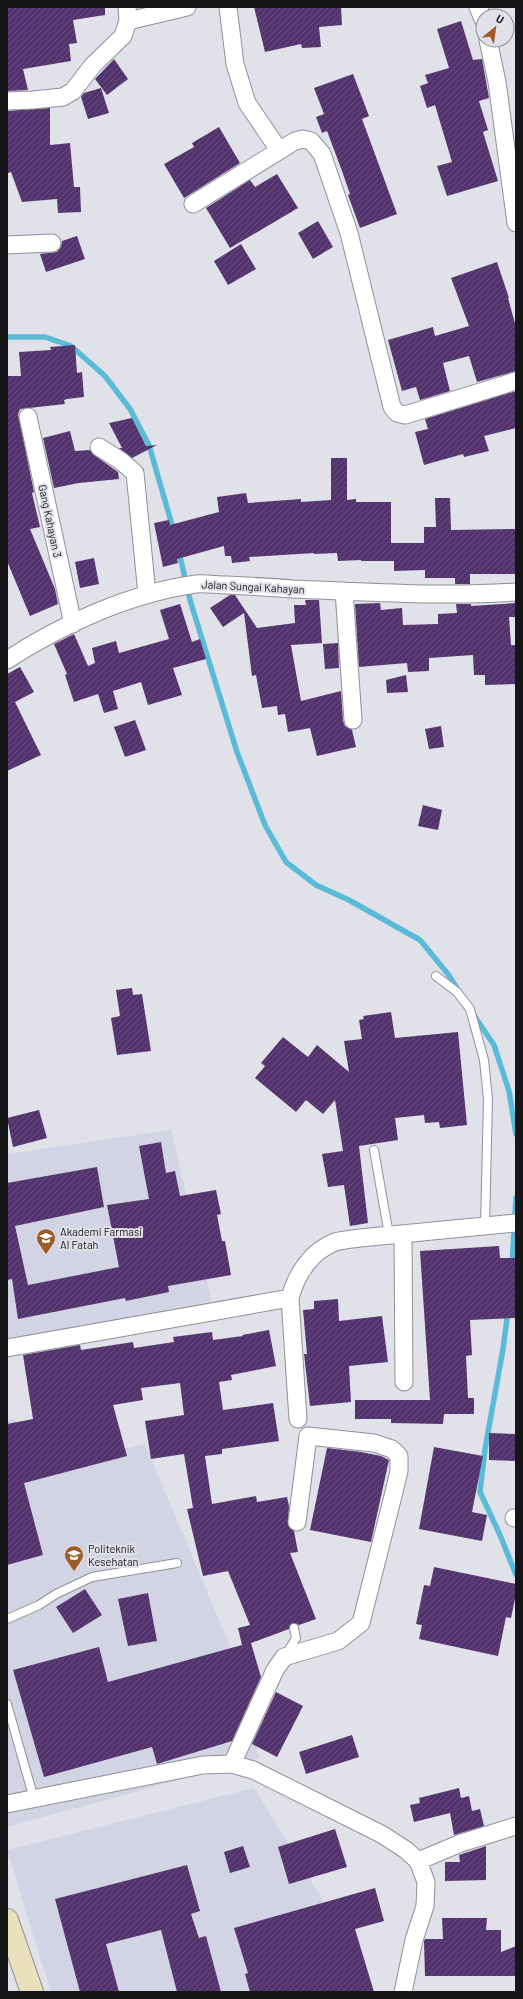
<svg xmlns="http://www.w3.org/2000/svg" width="523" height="1999" font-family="Barlow,sans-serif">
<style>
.built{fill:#d2d4e3}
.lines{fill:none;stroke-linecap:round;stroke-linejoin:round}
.stream{stroke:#5abbd8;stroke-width:5.5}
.building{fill:url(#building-hatch)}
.lane-casing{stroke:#909098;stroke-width:10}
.street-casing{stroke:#909098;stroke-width:19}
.secondary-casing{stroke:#909098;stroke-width:24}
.lane{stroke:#fff;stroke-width:8}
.street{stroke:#fff;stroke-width:17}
.secondary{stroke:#e9e1bb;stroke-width:22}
.labels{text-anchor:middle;stroke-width:4;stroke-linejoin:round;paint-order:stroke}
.street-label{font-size:11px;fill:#161619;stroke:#e0e1e9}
.poi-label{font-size:11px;fill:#161619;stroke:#e0e1e9;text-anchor:start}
</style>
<defs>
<pattern id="building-hatch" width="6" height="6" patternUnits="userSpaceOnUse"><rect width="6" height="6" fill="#53336d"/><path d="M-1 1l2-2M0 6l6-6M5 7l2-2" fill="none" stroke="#674e7c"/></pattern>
</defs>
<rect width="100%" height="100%" fill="#e0e1e9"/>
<!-- built -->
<path class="built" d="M171,1130l41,171 -205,39v-186z
M15,1419l18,50 112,-25 85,202 29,112 -252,69v-406z
M254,1788l82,134 36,70h-321l-44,-142z"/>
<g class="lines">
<!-- stream -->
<path class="stream" d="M7,337h38l26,9 34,30 25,33 19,36 25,87
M179,552l11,48 47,152 28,73 21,37 30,23 33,15 71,40 28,34 12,19
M473,1014l21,31 15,46 7,43
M512,1265l4,-67
M508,1311l-5,38 -18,100 -5,43 20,43 16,40"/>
</g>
<!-- building -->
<path class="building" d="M7,7h98v8l-32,5 4,23 -8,1 2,17 -48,8 5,21 -21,1z
M254,7h87l1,18 -23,2 2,20 -19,1 -1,-4 -36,8z
M461,21l12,39 9,-1 7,39 -10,3 9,29 -5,2 15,49 -51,15 -10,-30 15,-4 -17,-57 -8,3 -7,-22 8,-3 -3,-8 24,-7 -12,-39z
M114,59l14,20 -21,16 -12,-16z
M353,74l16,42 -7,3 35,95 -37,14 -12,-33 2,-1 -8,-23 -15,-40 -5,2 -6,-16 8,-3 -10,-26z
M101,88l8,25 -21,6 -7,-22 3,-4z
M50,108v37l20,-2 4,44h6l1,25 -23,1 -1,-14 -35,3 -11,-30 -3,1 -1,-62z
M219,127l21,36 -56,35 -20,-34 30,-17 -2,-4z
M277,174l21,34 -68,40 -24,-40 44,-28 5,7z
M318,221l15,26 -20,12 -15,-26z
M77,236l8,23 -39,13 -6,-18 17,-2 4,-5 1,-6z
M241,244l15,25 -28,16 -14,-24z
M497,262l12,36h-1l8,29v44l-39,11 -8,-26 -26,7 7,28 -30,9 -4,-13 -14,4 -14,-51 45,-13 2,9 34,-10 -18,-48z
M75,345l2,28 5,-1 2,25 -17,2 -3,1 1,4 -45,5 -2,5 16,78 -2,1 8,34 -10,2 25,60 3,15 -28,12 -23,-55v-185h14l-2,-24 32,-2 -1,-3z
M516,391v37l-32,8 5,15 -25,6 -1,-3 -39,11 -9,-33 13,-3 -3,-10z
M132,418l14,28 11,-1 -25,13 -13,-10h3l-13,-25z
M70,431l5,20 15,-1 4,5 24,17 1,7 -40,4 -25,5 -11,-50z
M331,458h16v42l9,-1v3h35v41h33v-16h12l-1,-29h15l1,32 65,-1v45h-46v10h-15v-6h-30v-8l-31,1v-10h-33v-1l-23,1 -1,-8 -23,1v-1l-65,4 1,4 -18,2 -1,-7h-6l-1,-10 -47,13 1,4 -15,4 -9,-44 15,-3 1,5 49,-13 -2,-15 29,-4 2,10 53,-4v3l30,-2z
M94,558l5,26 -19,4 -5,-26z
M230,595h5l22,33 38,-5 -1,-18h12l-1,-5h14l3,43 -31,2 10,56 40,-10 2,30 2,5 7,4 4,17 -39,9 -7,-28 -22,4 -3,-18 -7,1 -1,-9 -15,2 -6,-33 -4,1 -8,-63 -21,14 -13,-19z
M380,603l1,7 21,-2 1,17 35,-1v-10l19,-1 -1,-9h15v2l45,-3v14h-7l2,28h5v39l-31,1v-10h-11l-1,-20 -44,3v13l-21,1 -1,-9 -48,4 -4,-63z
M180,604l12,38 8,-3 6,20 -33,9 9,27 -34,10 -7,-23 -28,9 5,18 -14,4 -6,-19 -24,8 -9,-27 2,-1 -13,-30 20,-10 14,32 7,-3 -3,-15 24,-7 3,12 50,-14 -9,-29z
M338,643l1,25 -14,1 -2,-25z
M20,667l14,25 -19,10 26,53 -34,16v-97z
M406,675l2,17 -21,1 -1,-13z
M135,720l11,30 -21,7 -11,-30z
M441,726l3,21 -15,2 -4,-20z
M423,805l19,5 -4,20 -20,-4z
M132,988l1,7 9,-1 9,57 -34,4 -6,-37 9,-2 -4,-26z
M391,1012l4,26 63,-6 9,93 -27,3 -1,-6 -14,1 -1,-8 -29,3 3,22 -39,6 9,77 -18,3 -6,-41 -16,2 -6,-33 21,-3 -8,-51 -12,14 -17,-14 -10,12 -41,-34 10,-12 -4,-3 22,-26 25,20 9,-12 32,27 -5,-31 18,-2 -3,-19 5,-1 -1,-3z
M39,1110l8,28 -34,9 -6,-29z
M161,1142l5,31 9,-2 5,25 36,-6 5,24 -4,1 5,26h3l6,34 -63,11 1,6 -43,9 -1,-3 -107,21 -6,-40 -5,1v-97l90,-16 7,40 -89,19 13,59 91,-18 -12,-62 42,-6 -10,-53z
M499,1246l1,12h16v60l-46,2 2,35 -6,1 2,42h6v16h-30l-1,10 -52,-1v-4h-36v-19h75l-10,-149z
M338,1299l1,22 43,-5 6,46 -39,4 2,36 -41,4 -6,-52h3l-4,-44 11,-1v-8z
M269,1330l7,36 -45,9 1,5 -13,2 4,28 50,-7 6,38 -57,8v5l-17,2 7,48 44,-8 1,6 30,-5 2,9 -1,19 6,6 4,21 -8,1 26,66 -17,6 -6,-2 -4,6 -38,14 10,34 -29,64 -75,23 -5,-17 -108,30 -31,-107 86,-23 9,35 134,-37 -4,-17 12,-3 -22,-54 -25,5 -16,-67 6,-1 -9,-54 -33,5 -6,-38 39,-6 -4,-32 -39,5 2,12 -30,5 14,51 -103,27 19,72 -36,10v-141l26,-5 -10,-64 57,-10 1,5 52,-8 1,6 40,-6 -1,-5 39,-5 1,8 30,-4 -1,-1z
M489,1433l27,1v27l-27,-1z
M434,1447l49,9 -11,56 15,3 -5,26 -63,-12z
M327,1448l34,4 20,4 8,4 -18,82 -61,-12z
M434,1567l82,17v10l-5,24 -5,-1 -8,39 -79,-17 3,-14 -6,-1 8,-39 6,1z
M85,1589l17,26 -29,18 -17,-26z
M148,1593l9,48 -29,5 -10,-47z
M276,1692l27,14 -26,51 -25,-13z
M352,1735l7,22 -53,17 -7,-22z
M459,1788l2,10 8,-2 3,15 8,-2 4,17 -30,9 -4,-22 -36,9 -4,-17 10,-2 -1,-5z
M335,1829l12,38 -58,17 -11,-37z
M243,1846l7,21 -20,6 -6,-21z
M486,1846v34l-41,1v-19h15l-1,-7z
M187,1865l13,46 -9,3 8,24 7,-2 15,56h-44l-16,-62 -55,14 13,48h-39l-25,-93z
M375,1888l9,33 -29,8 19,63h-124l-5,-18 3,-1 -14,-45z
M442,1918h45l-1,12h15v22l15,-6v30h-91l-1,-35 1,-2h18z"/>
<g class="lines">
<!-- lane casing -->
<g class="lane-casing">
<path id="lane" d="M436,976l21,16 13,17 14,51 4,39 -3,127
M374,1150l15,85
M7,1619l32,-14 17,-11 36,-17 85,-14
M287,1653l9,-15 -2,-10
M7,1704l27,95"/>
</g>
<!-- street casing -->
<g class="street-casing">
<path id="street" d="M228,7l7,57 12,39 32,47
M478,7l5,12
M128,21l59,-14
M488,40l9,42 19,141
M7,101l26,-1 30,-3 10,-6 20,-26 30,-29 5,-15 -1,-14
M193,204l102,-63 8,-2 8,2 11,13 27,79 43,174 5,6 8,2 111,-34
M7,245l45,-2
M28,417l45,207
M99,447l22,14 14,12 12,121
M344,591l9,129
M7,660c55,-36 124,-67 189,-76 10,-1 21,1 30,1 22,1 44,2 67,4 74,3 149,8 223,3
M403,1234l1,148
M290,1298l8,121
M7,1348l283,-50c6,-23 21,-47 45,-56 7,-2 17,-3 25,-4l156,-15
M514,1518h2
M232,1764l43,-94 9,-13 54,-16 23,-18 33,-131 5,-21v-15l-7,-7 -18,-6 -66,-7 -11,86
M7,1804l196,-39 29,-1 21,6 130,65 23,15 12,11 8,21 -1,24 -11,34 -11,52
M418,1861l43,-18 55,-17"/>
</g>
<!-- secondary casing -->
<g class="secondary-casing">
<path id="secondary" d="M7,1920l25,72"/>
</g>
<!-- lane -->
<use href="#lane" class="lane"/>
<!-- street -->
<use href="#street" class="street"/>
<!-- secondary -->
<use href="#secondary" class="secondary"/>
</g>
<!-- icons -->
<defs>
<g id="university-pin" transform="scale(1)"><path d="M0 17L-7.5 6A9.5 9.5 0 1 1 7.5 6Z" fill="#9e5d28" stroke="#e0e1e9"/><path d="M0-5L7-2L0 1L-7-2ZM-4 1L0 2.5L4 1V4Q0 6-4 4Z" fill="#fff"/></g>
</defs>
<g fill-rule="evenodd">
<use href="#university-pin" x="46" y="1238"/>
<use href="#university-pin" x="74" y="1555"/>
</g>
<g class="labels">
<!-- street labels -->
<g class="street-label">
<text transform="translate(50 521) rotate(78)" y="4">Gang Kahayan 3</text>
<text transform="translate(253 587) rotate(3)" y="4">Jalan Sungai Kahayan</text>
</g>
<!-- poi labels -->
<g class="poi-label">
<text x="60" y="1236">Akademi Farmasi<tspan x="60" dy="13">Al Fatah</tspan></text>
<text x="88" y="1553">Politeknik<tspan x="88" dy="13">Kesehatan</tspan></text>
</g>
</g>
<!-- border -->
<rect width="523" height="1999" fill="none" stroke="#161619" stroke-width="16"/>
<!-- north arrow -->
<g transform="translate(495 28) rotate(29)"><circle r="19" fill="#e0e1e9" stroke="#8f9096"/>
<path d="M0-3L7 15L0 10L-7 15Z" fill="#9e5d28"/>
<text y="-6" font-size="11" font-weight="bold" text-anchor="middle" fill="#161619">U</text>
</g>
</svg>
